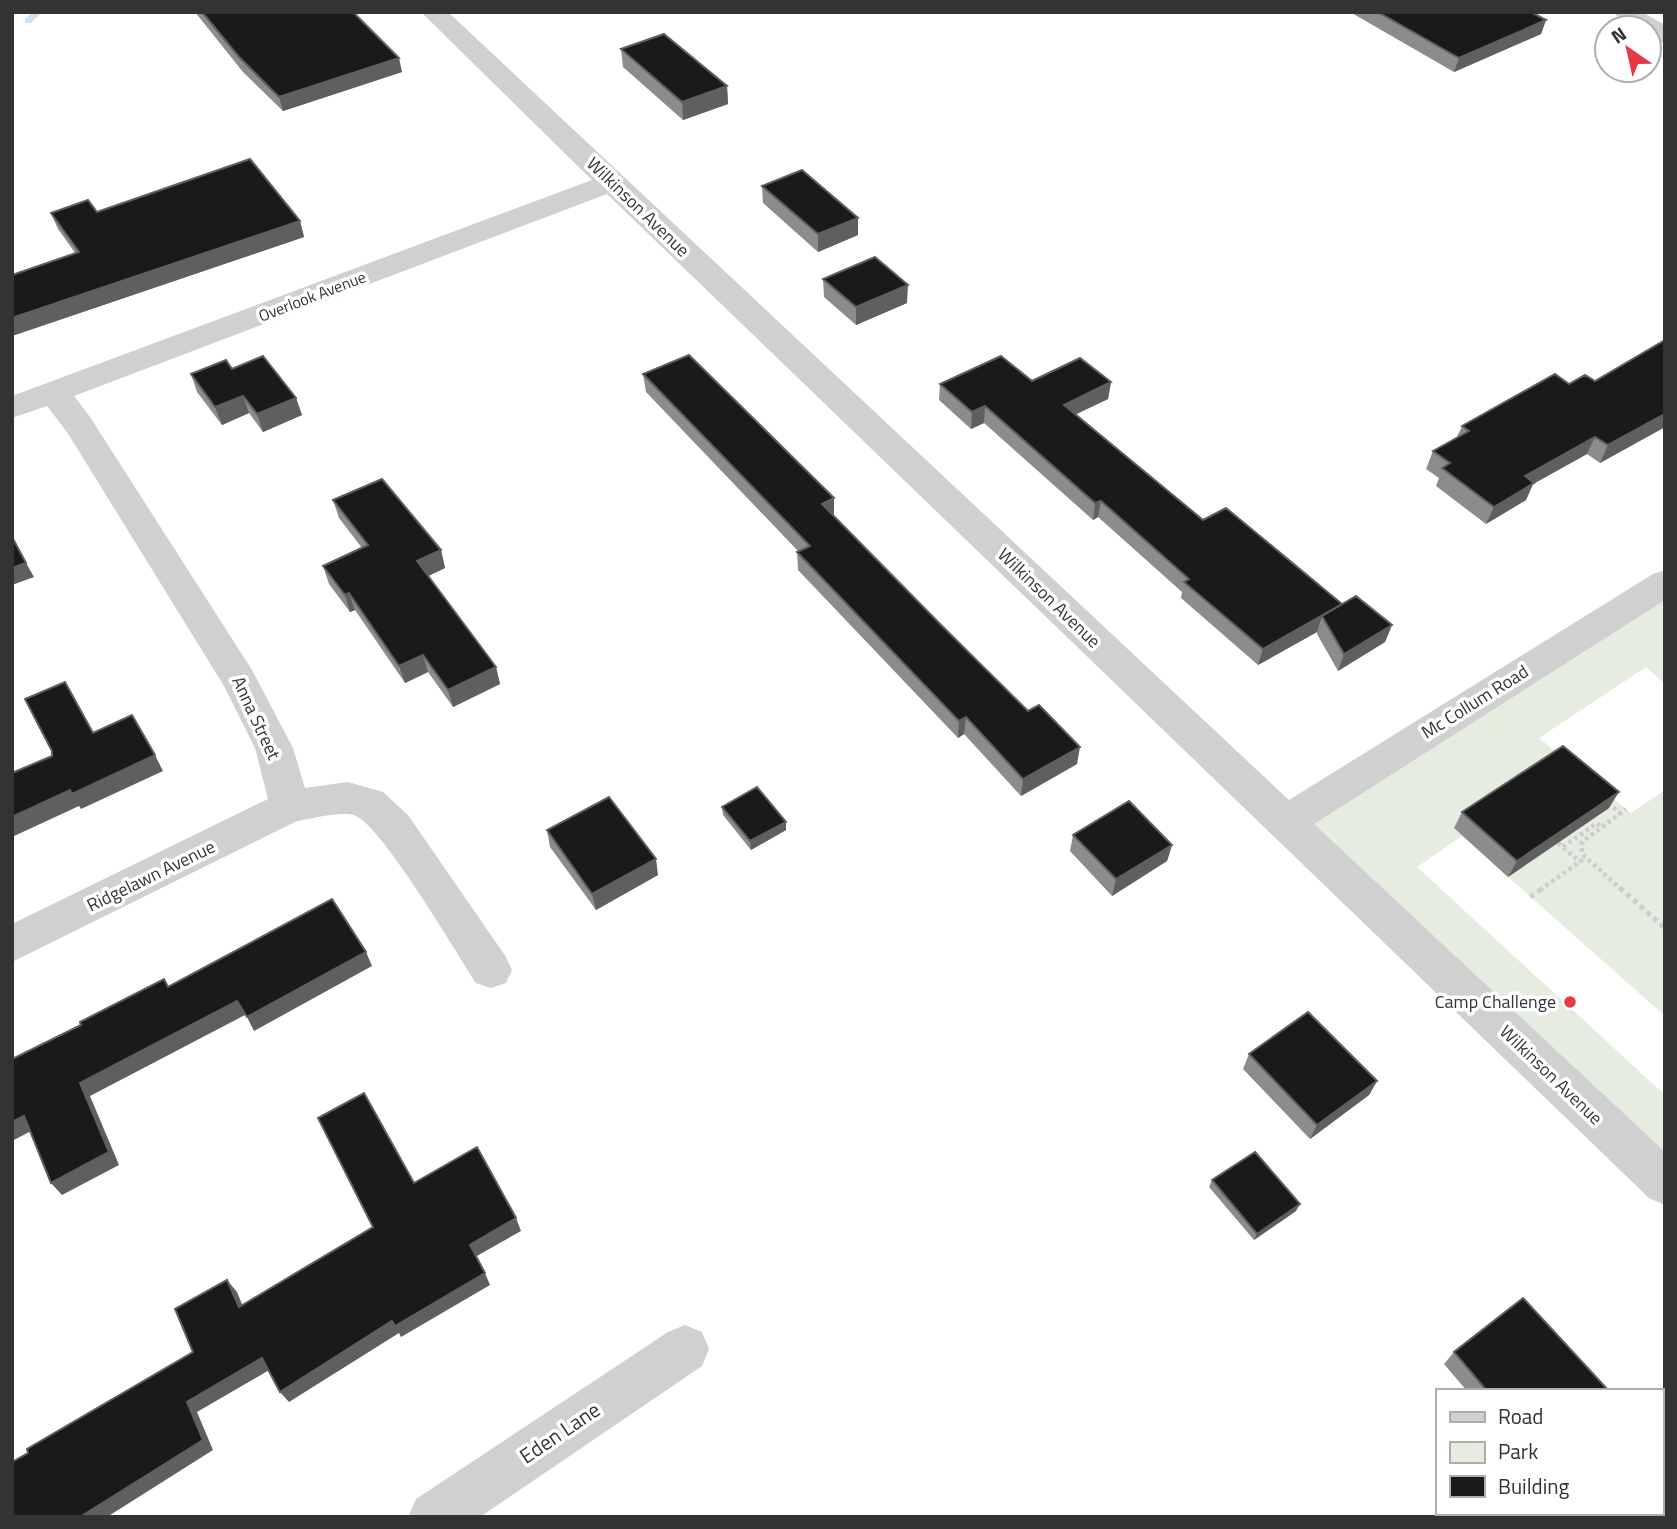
<svg xmlns="http://www.w3.org/2000/svg" width="1677" height="1529" font-family="'Titillium Web',sans-serif">
<style>
.green{fill:#e6ecdf}
.lines{fill:none;stroke-linecap:round;stroke-linejoin:round}
.stream{fill:#cfe2ee;fill-rule:evenodd}
.path-far1{stroke:#cdcdcd;stroke-width:4.5;stroke-dasharray:3.5 3.5;stroke-linecap:butt}
.path{stroke:#cdcdcd;stroke-width:5;stroke-dasharray:4.5 4.5;stroke-linecap:butt}
.street{fill:#d0d0d0;fill-rule:evenodd}
.wall{fill:#8c8c8c}
.shaded-wall{fill:#5f5f5f}
.building{fill:#1a1a1a;stroke:#5f5f5f;stroke-width:2}
.poi-dot{fill:#e63946;stroke:#fff;stroke-width:2.5}
.labels{text-anchor:middle;stroke-width:7;stroke-linejoin:round;paint-order:stroke}
.far-street-label{font-size:16px;fill:#333;stroke:#fff}
.street-label{font-size:18px;fill:#333;stroke:#fff}
.poi-label{font-size:18px;fill:#333;stroke:#fff;text-anchor:end}
.near-street-label{font-size:21px;fill:#333;stroke:#fff}
</style>
<rect width="100%" height="100%" fill="#fff"/>
<!-- green -->
<path class="green" d="M1665,583v101l-19,-17 -107,71 92,75 34,-23v226l-203,-180 -45,31 248,228v88l-380,-361z"/>
<g class="lines">
<!-- stream -->
<path class="stream" d="M32,12h10l-11,11h-6v-4z"/>
<!-- path-far1 -->
<path class="path-far1" d="M1608,803l13,11
M1558,843l22,19
M1563,847l34,-24 4,4
M1540,890l45,-32
M1622,890l-40,-36v-12l44,-33"/>
<!-- path -->
<path class="path" d="M1620,888l45,40
M1530,897l13,-9"/>
<!-- street -->
<path class="street" d="M421,12h27l841,788 364,-226 12,-4v30l-351,224 351,328v53l-16,-7 -1042,-1004 -533,202 16,21 162,253 41,78 12,40 43,-6 35,10 25,23 98,142 6,13 -6,13 -15,5 -15,-5c-21,-32 -93,-155 -120,-167 -12,-6 -46,3 -59,5l-285,141v-38l256,-125 -13,-51 -31,-62 -157,-254 -20,-26 -35,12v-22l580,-216z
M1612,12h30l23,13v19l-16,-7v-9h-16z
M685,1325l17,7 7,17 -7,17 -222,151h-72l8,-18 252,-167z"/>
</g>
<!-- wall -->
<path class="wall" d="M195,12h158l49,60 -119,39 -40,-39z
M1350,12h181l15,8 -5,14 -87,38z
M621,49l106,37 1,18 -45,16 -60,-53z
M762,186l96,49 -40,17 -55,-49z
M97,212l203,9 4,16 -292,99v-61l64,-21 -18,-25 -7,-16z
M823,279l84,24 -51,22 -32,-28z
M1665,340v87l-65,36 -13,-9 -54,30 -7,16 -40,24 -50,-38 3,-8 -13,-9 7,-18 24,-14 5,-11 107,-42 26,-3z
M191,374l105,24 6,17 -39,17 -14,-19 -27,12 -25,-33z
M643,374l191,142 194,195 49,53 -56,32 -57,-62 -6,4 -160,-168 -1,-18 1,-1 -152,-159z
M1032,381l79,1 -3,17 -32,15 127,106 139,84 50,21 -7,17 -47,29 -21,-37v-2l-59,33 -77,-67 1,-6 -84,-75 -5,3 -109,-97 -13,6 -32,-29 1,-16z
M333,500l108,50 4,18 -17,8 68,91 4,17 -47,23 -25,-35 -23,11 -50,-73 -5,2 -21,-28 -6,-18 39,-18 -23,-30z
M722,807l64,23 -35,20 -28,-35z
M1609,808l-101,69 -54,-49 8,-16z
M547,830l111,45 -62,35 -46,-63z
M1073,835l99,10 -5,16 -55,35 -42,-45z
M1249,1054l128,27 -8,14 -59,44 -67,-70z
M1212,1180l84,31 -42,29 -45,-53z
M1454,1352l155,39h-142l-23,-27z
M1665,1508v9h-9l5,-4z"/>
<!-- shaded-wall -->
<path class="shaded-wall" d="M1546,20l-5,14 -87,38 5,-14z
M399,58l3,14 -119,39 -4,-14z
M727,86l1,18 -45,16 -1,-18z
M858,218v17l-40,17v-18z
M300,221l4,16 -292,99v-18z
M908,285l-1,18 -51,22v-18z
M1111,382l-3,17 -46,22 2,-16z
M243,396l6,17 -27,12 -7,-18z
M296,398l6,17 -39,17 -6,-18z
M985,406l-1,17 -13,6 1,-17z
M1665,414v13l-65,36 8,-18z
M1595,437l-8,17 -54,30 -7,16 -40,24 8,-17 31,-31z
M834,498v18l-12,-12z
M1101,501l-3,16 -5,3 2,-17z
M441,550l4,18 -23,11 -5,-18z
M26,563l8,14 -22,8v-17z
M349,593l6,17 -5,2 -5,-17z
M1343,605l-21,11 -5,16 -59,33 5,-16z
M1392,625l-7,17 -47,29 6,-17z
M423,655l5,17 -23,11 -6,-17z
M496,667l4,17 -47,23 -5,-17z
M966,717l-2,17 -6,4 1,-17z
M1080,747l-3,17 -56,32 2,-17z
M155,755l8,16 -82,38 -2,-3 -67,31v-20l58,-27z
M1619,792l-10,16 -101,69 9,-16z
M786,822v8l-35,20 -1,-9z
M1172,845l-5,16 -55,35 4,-17z
M656,859l2,16 -62,35 -4,-16z
M366,952l6,14 -118,65 -7,-14z
M237,1001l8,14 -155,81 29,69 -57,30 -11,-12 29,-100z
M1377,1081l-8,14 -59,44 7,-14z
M24,1116l11,13 -23,12v-19z
M1300,1204l-4,7 -42,29 3,-6z
M516,1218l5,13 -46,26 -5,-12z
M485,1273l5,12 -89,52 -2,-4 -110,69 -9,-10 112,-71z
M227,1280l10,12 11,27 -9,-12z
M262,1358l9,11 -74,43 16,38 -106,67h-27l107,-115z"/>
<!-- building -->
<path class="building" d="M202,12h151l46,46 -120,39 -40,-40z
M1378,12h153l15,8 -87,38z
M664,34l63,52 -45,16 -61,-53z
M250,159l50,62 -288,97v-43l67,-23 -28,-39 37,-13 9,12z
M802,170l56,48 -40,16 -56,-48z
M875,257l33,28 -52,22 -33,-28z
M1665,340v74l-57,31 -13,-8 -70,39 9,7 -40,24 -52,-39 8,-5 -17,-12 36,-20 -7,-5 93,-52 14,10 16,-9 10,6z
M689,355l145,143 -12,6 119,121 87,86 11,-6 41,42 -57,32 -57,-62 -7,4 -162,-169 13,-6 -167,-172z
M263,356l33,42 -39,16 -14,-18 -28,11 -24,-33 35,-14 6,9z
M1001,356l31,25 48,-23 31,24 -47,23 139,115 23,-12 116,96 -79,45 -79,-67 5,-3 -88,-78 -6,2 -110,-97 -13,6 -32,-28z
M382,479l59,71 -24,11 79,106 -48,23 -25,-35 -24,11 -50,-73 -4,2 -22,-29 45,-21 -35,-45z
M12,537l14,26 -14,5z
M1356,596l36,29 -48,29 -22,-38z
M65,682l28,51 39,-18 23,40 -83,39 -2,-4 -58,27v-44l40,-17v-5l-27,-52z
M1563,746l56,46 -102,69 -55,-49z
M757,787l29,35 -36,19 -28,-34z
M609,797l47,62 -64,35 -45,-64z
M1129,801l43,44 -56,34 -43,-44z
M332,899l34,53 -119,65 -10,-16 -157,82 29,69 -58,31 -27,-67 -12,6v-63l69,-34 -1,-3 84,-43 4,8z
M1308,1012l69,69 -60,44 -68,-71z
M364,1093l50,90 63,-36 39,71 -46,27 15,28 -90,53 -3,-5 -112,71 -18,-34 -75,44 16,38 -123,77h-68v-55l16,-9 -1,-4 166,-97 -18,-43 52,-29 12,27 134,-80 -55,-109z
M1255,1152l45,52 -43,30 -45,-54z
M1523,1298l86,93h-122l-33,-39z"/>
<!-- markers -->
<circle class="poi-dot" cx="1570" cy="1002" r="7"/>
<g class="labels">
<!-- far-street labels -->
<g class="far-street-label">
<text transform="translate(312 296) rotate(-21)" y="6">Overlook Avenue</text>
</g>
<!-- street labels -->
<g class="street-label">
<text transform="translate(638 207) rotate(44)" y="6">Wilkinson Avenue</text>
<text transform="translate(1049 598) rotate(44)" y="6">Wilkinson Avenue</text>
<text transform="translate(1475 702) rotate(-32)" y="6">Mc Collum Road</text>
<text transform="translate(256 718) rotate(65)" y="6">Anna Street</text>
<text transform="translate(151 876) rotate(-26)" y="6">Ridgelawn Avenue</text>
<text transform="translate(1551 1075) rotate(44)" y="6">Wilkinson Avenue</text>
</g>
<!-- poi labels -->
<g class="poi-label">
<text x="1556" y="1008">Camp Challenge</text>
</g>
<!-- near-street labels -->
<g class="near-street-label">
<text transform="translate(560 1433) rotate(-34)" y="7">Eden Lane</text>
</g>
</g>
<!-- border -->
<rect width="1677" height="1529" fill="none" stroke="#333333" stroke-width="28"/>
<!-- legend -->
<rect x="1436" y="1389" width="228" height="126" fill="#ffffff" stroke="#adadad" stroke-width="2"/>
<rect x="1450" y="1412" width="35" height="10" fill="#d0d0d0" stroke="#adadad" stroke-width="2"/>
<text x="1498" y="1424" font-size="21" fill="#333333">Road</text>
<rect x="1450" y="1442" width="35" height="21" fill="#e6ecdf" stroke="#adadad" stroke-width="2"/>
<text x="1498" y="1459" font-size="21" fill="#333333">Park</text>
<rect x="1450" y="1476" width="35" height="21" fill="#1a1a1a" stroke="#adadad" stroke-width="2"/>
<text x="1498" y="1494" font-size="21" fill="#333333">Building</text>
<!-- north arrow -->
<g transform="translate(1628 49) rotate(326)"><circle r="33" fill="#ffffff" stroke="#adadad" stroke-width="2"/>
<path d="M0-5L12 26L0 18L-12 26Z" fill="#e63946"/>
<text y="-10" font-size="19" font-weight="bold" text-anchor="middle" fill="#333333">N</text>
</g>
</svg>
